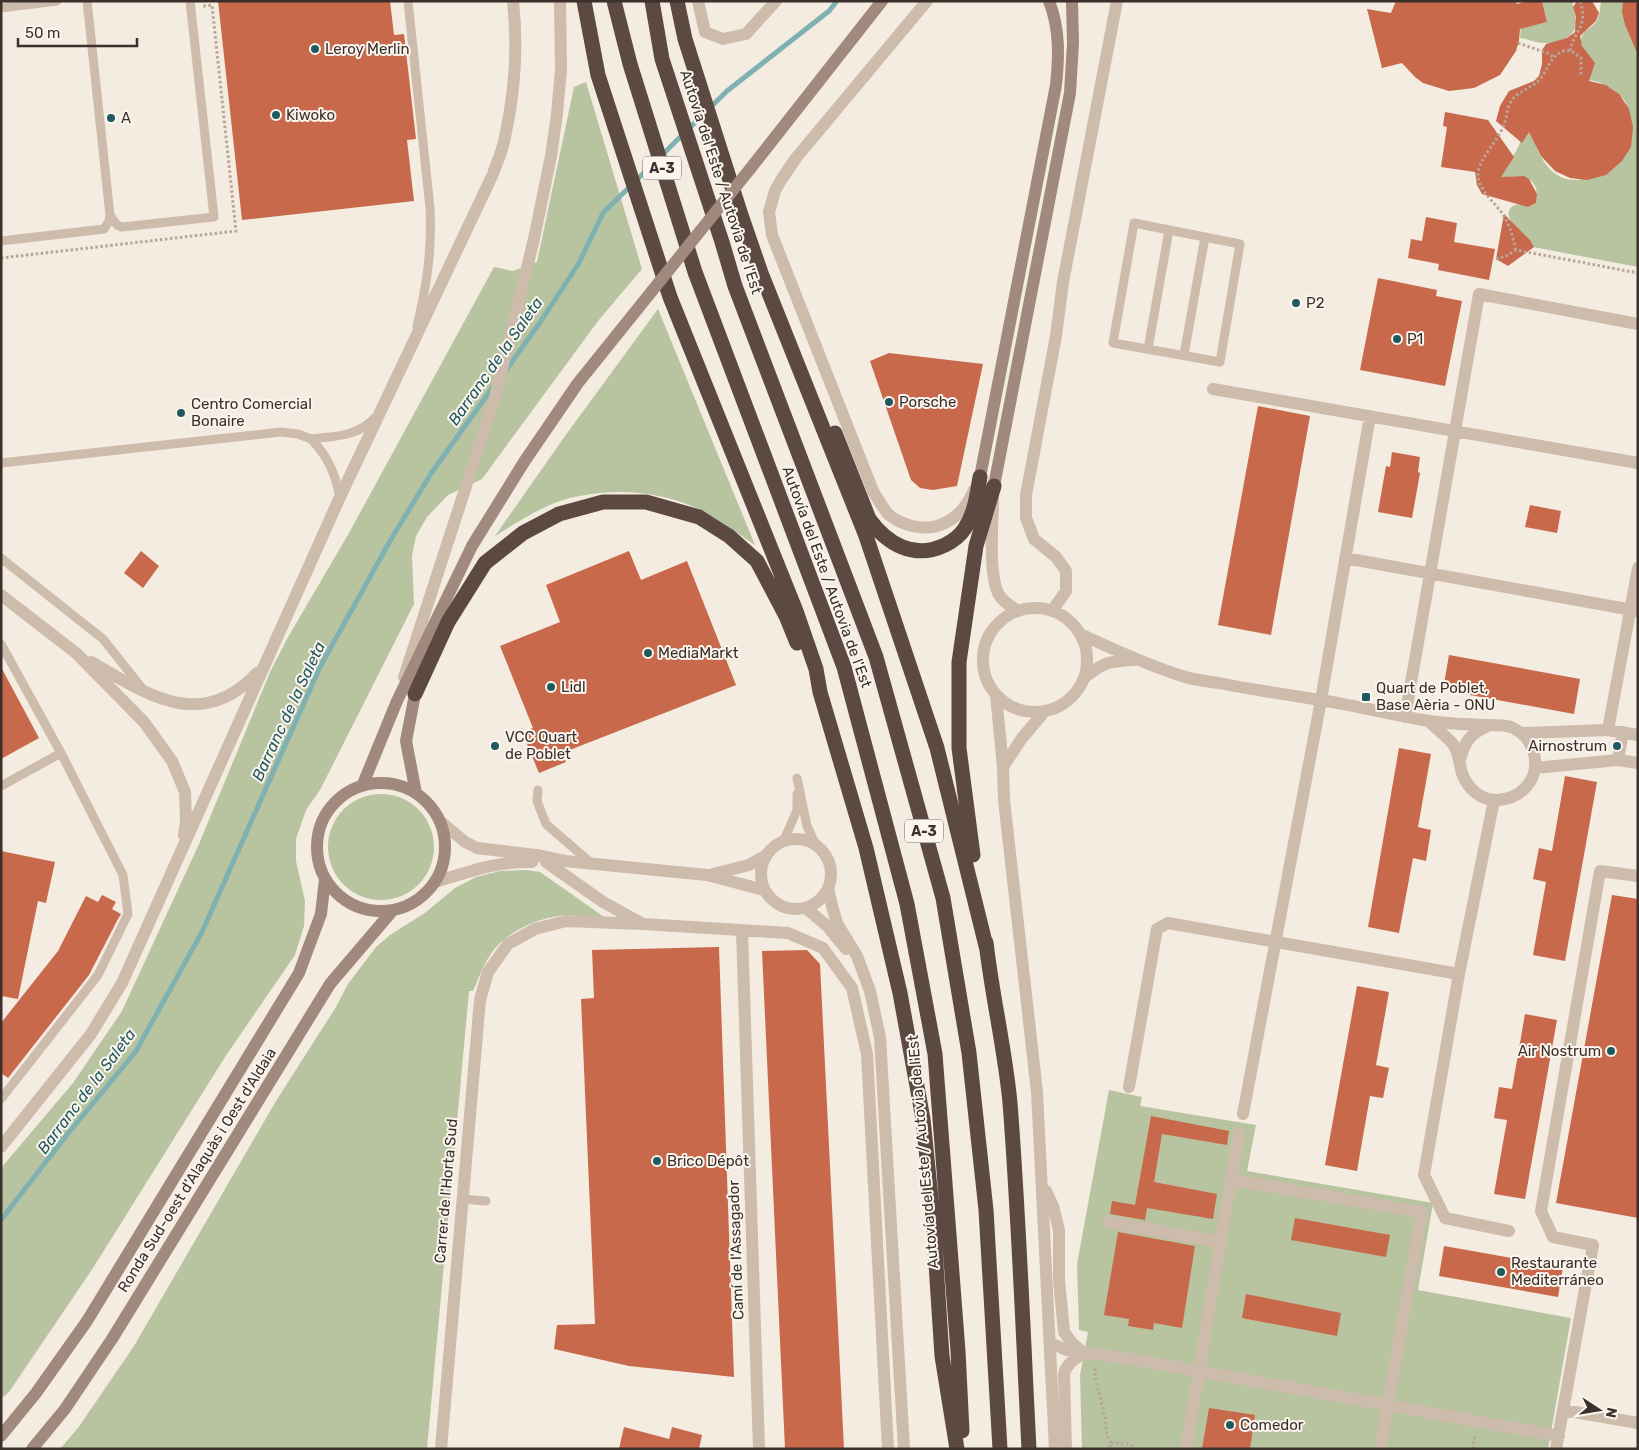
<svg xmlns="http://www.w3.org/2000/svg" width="1639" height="1450" font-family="Rubik,sans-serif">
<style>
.green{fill:#b8c4a0;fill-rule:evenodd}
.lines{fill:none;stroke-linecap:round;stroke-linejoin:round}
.stream{stroke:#7fb0b2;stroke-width:5}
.building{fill:#c8694b}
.path{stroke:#b9a596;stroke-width:3;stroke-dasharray:2.5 2.5;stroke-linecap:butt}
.service{stroke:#cdbbac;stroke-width:9}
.minor{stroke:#cdbbac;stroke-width:12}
.tertiary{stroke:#cdbbac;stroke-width:12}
.secondary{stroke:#a18a7d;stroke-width:12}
.motorway{stroke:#5c4a42;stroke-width:15}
.secondary-bridge{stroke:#a18a7d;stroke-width:12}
.poi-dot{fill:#1f5a5e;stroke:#fbf5ee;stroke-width:2}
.labels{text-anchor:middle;stroke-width:4;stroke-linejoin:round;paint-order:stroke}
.shield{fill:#fbf5ee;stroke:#756b66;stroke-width:1}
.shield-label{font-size:14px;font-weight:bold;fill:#3b302b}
.poi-label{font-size:15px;fill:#3b302b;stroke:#fbf5ee;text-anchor:start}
.street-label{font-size:15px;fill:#3b302b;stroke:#fbf5ee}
.water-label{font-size:16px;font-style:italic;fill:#1f5a5e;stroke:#fbf5ee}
</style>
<rect width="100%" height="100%" fill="#f4ebe1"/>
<!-- green -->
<path class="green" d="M1542,1h31c-1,8 4,15 3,24 -3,14 -20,19 -33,18 -7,0 -16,-4 -23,-5l1,-11h5l21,-5z
M1601,1h22c-1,18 2,32 15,45v221l-105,-20c-2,-12 -31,-25 -23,-38 5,-7 13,-4 18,-2l8,-4c6,-35 -26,-26 -47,-24 14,-12 27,-21 32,-40l73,-72v-5c-4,-6 -10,-9 -12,-16 -5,-14 9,-16 15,-25 3,-6 3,-13 4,-20zM1588,80c16,2 29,10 38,23 13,62 -67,116 -91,39z
M586,82l56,187 -44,52 -116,158 -34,16 -21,22 -11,19 -4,20 2,48 -94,186 -14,20 -10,29v22l9,40 -1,25 -9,29 -70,102 -132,211 -84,124 -8,7v-231l72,-85 49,-72 77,-167 72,-174 16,-31 62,-106 145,-266 19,4 24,-9 37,-175z
M658,309l97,236c-18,-12 -42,-30 -61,-38 -42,-18 -88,-19 -131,-7 -22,7 -49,24 -68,36l70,-100z
M328 847a53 53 0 1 1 106 0a53 53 0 1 1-106 0Z
M526,870l14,2 67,47c-11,-1 -23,-3 -34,-4 -27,0 -55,11 -74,29 -13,13 -19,31 -26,47h-4l-42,458h-367l18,-21 56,-82 142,-245 60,-94 12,-23 28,-37 14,-12 35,-22 30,-25 21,-11 24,-6z
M1109,1090l33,7 -2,9 116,19 -9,46 186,32 -15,87 153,28 -23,131h-466l-2,-74 8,-43 -9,-2 -2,-66z"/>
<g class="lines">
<!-- stream -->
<path class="stream" d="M506,370l35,-49 38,-58 24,-50 124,-122 102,-80 8,-10
M1,1220l61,-79 74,-90 66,-119 118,-265 70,-126 42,-69 61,-85"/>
</g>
<!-- building -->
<path class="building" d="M218,1h172l4,34 10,-1 12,105 -9,1 7,61 -172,19z
M1396,1h119l2,3 9,-3h16l5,21 -27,7 -1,12 -3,10 -16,24 -26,13 -25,3 -26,-8 -8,-6 -13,-14 -20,5 -15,-59 24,4z
M1577,1h15l7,12 -3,8 -16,15 2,10 13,17 -6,18 17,4 13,9 10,15 4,18 -2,20 -9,14 -16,14 -19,5 -17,-2 -15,-7 -14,-15 -12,-24 -7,11 -26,-22 4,-15 9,-15 25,-10 5,-5 3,-12v-14l4,-6 21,-6 8,-6 1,-15 -3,-10z
M1623,1h15v54l-13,-30 -3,-13z
M1445,112l43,8 26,37 -13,20 23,-1 5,3 8,15 -1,9 -8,4 -46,-13 -5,-9 -2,-13 -34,-5 6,-40 -4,-1z
M1504,214l26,26 4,7 -26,19 -12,-7z
M1426,217l31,6 -3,19 41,7 -6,31 -51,-10 1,-6 -31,-6 3,-19 11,2z
M1378,278l59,12 -1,6 26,5 -17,85 -85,-16z
M889,353l94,11 -26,122 -24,4 -13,-2 -9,-8 -41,-119z
M1258,406l52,10 -39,219 -53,-10z
M1392,452l28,5 -2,15 2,1 -8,45 -34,-6 8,-46 4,1z
M1530,505l31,6 -4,22 -32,-6z
M141,551l18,15 -16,22 -19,-15z
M629,551l12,29 46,-19 49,124 -174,68 4,9 -27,11 -17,-41 11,-4 -33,-82 60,-24 -14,-37z
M1449,655l131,24 -6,35 -131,-24z
M1,667l38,71 -38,21z
M1399,748l32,6 -13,73 13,3 -5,31 -13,-3 -14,75 -31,-6z
M1565,776l32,6 -32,179 -32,-6 13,-73 -13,-3 6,-31 13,3z
M1,851l54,11 -9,41 -8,-2 -20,98 -17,-3z
M102,895l14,7 -4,7 9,5 -3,5 -29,56 -81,103 -7,-5v-50l57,-72 28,-55 12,6z
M1612,895l26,4v319l-82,-15z
M719,947l15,430 -105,-11 -75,-17 3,-24 38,-1 -14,-325 13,-1 -2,-48z
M807,950l13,14 24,485h-59l-23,-498z
M1357,986l32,6 -13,73 13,3 -6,30 -13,-2 -13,75 -32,-6z
M1525,1014l32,6 -32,179 -31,-5 13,-74 -13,-2 5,-31 13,2z
M1151,1116l78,15 -2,14 -65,-11 -8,48 63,12 -4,25 -66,-11 -2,12 -35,-6 2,-13 23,4z
M1295,1218l95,17 -4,22 -95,-17z
M1118,1232l77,14 -13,82 -28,-5 -1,7 -25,-4 1,-7 -25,-4z
M1444,1246l119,21 -5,30 -119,-21z
M1246,1294l95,19 -4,23 -95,-18z
M1209,1408l46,7 -5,34h-48z
M624,1427l45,12 3,-12 30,8 -3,14h-80z"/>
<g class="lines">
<!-- path -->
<path class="path" d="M1518,43l32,11 4,4
M1570,51c4,-21 19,-25 10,-50
M1516,250c-3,-11 -5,-22 -11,-32 -7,-14 -29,-28 -27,-46 3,-15 20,-32 26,-47 3,-8 3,-18 8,-25 7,-9 17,-11 25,-18 11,-9 12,-27 27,-31 7,-2 12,3 17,7v19
M1,258l235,-27 -24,-226 -9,1
M1496,259l10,-3 10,-6 122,23
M1095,1368v9l10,40 2,19 4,7 -2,6
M1111,1443c8,0 19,-1 25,6
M1473,1449l2,-14"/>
<!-- service -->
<path class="service" d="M408,1l22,207c2,42 -3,77 -13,118
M1,8l56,-7
M110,215l7,10 5,2 92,-10 -24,-216
M1134,223l106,21 -20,118 -107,-19z
M1,241l103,-12 5,-8 1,-6 -23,-214
M1148,349l21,-119
M1184,355l21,-118
M1,463l280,-31 17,2 13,5
M340,497c-5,-23 -12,-41 -29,-58 25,-3 45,-2 64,-21
M1,558l102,81 39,49
M1,644l60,109 62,122 5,39 -30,61 -97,124
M797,778l10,48 9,19
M1,786l60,-33
M538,790l-1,11 9,23 45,39
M784,840l13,-30v-16
M462,1199l24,2"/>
<!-- minor -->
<path class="minor" d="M698,1l7,31 18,7 23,-5 30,-33
M927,1l-131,157 -15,22 -6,11 -6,21 3,23 101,256c5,8 9,16 15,23 7,6 16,10 24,12 29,7 51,-10 62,-36
M1213,389l425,74
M993,498c0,26 -5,72 5,95 4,8 12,13 20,18
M1345,558l293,53
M1,595l75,58 68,69 28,39 13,31 1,28 -2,15
M983 660a52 52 0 1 1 104 0a52 52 0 1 1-104 0Z
M1052,611l14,-20v-20l-10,-14 -22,-18 -8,-21v-23l30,-159 7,-54 54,-281
M1080,634c33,15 67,31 102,42 11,4 24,5 37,7 33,7 67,11 100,17 35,5 70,14 104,20 21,4 43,4 64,5 9,1 18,-1 26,3 23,11 30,42 12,60 -7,8 -17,11 -27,12 -17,1 -31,-12 -36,-27 -3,-10 -3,-20 -9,-29 -7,-8 -17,-16 -25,-23
M91,662c56,32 110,71 166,11
M404,677l91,-280 39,-158 17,-83 6,-42 4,-45 -1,-68
M1084,678c20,-16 25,-17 50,-18
M996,695l7,72 1,33 33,292 18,357
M1405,717l74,-423 159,30
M1608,730l30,-162
M1522,733l86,-3 30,5
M1460,760c5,-20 11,-27 30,-35
M1618,760l5,-28
M1003,767l19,-29 23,-27
M1535,768l83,-8 20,3
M1494,800l-35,174 -35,201 21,43 64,13
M546,862l57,40 38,21
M742,931l17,518
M1129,1087l28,-158 11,-6 291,51
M1243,1114l78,-414 49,-284
M1,1147l90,-113 31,-51 218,-486 153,-323c4,-12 10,-24 12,-37 10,-45 13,-90 8,-136
M1231,1180l191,32 -42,237
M1046,1191l7,15 6,24v50l5,52 8,11 12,10
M1108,1222l113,20
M1050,1343l17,7 70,10 422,76
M1563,1410l75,13
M441,1449l39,-449 8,-28 20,-28 27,-15 31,-8 77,3 145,9 35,15 29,40 15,66 21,395
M1066,1449l-2,-75c3,-11 11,-15 20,-21
M1186,1449l53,-316
M1556,1449l37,-204 -40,-8 -12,-26 59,-340 38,5"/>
<!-- tertiary -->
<path class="tertiary" d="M440,821l25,21 12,6 59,7 29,6 142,14 57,15
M761 874a35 35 0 1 1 70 0a35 35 0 1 1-70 0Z
M709,875l40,-10 16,-9
M435,882c33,-10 62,-21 97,-20
M828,888l4,18 5,17 20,33 13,35 10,46 24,412
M806,908l21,18 19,23"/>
<!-- secondary -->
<path class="secondary" d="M750,169l132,-168
M980,477l76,-392c3,-29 4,-56 -7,-84
M994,486l76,-393 3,-50 -1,-42
M317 847a64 64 0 1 1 128 0a64 64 0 1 1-128 0Z
M363,784l34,-83 75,-155 52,-84 54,-79 74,-92
M416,793l-10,-52 11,-57
M1,1436l35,-43 51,-72 212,-348 22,-59 4,-35
M32,1449l33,-40 47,-70 218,-355 63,-74"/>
<!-- motorway -->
<path class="motorway" d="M584,1l14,74 72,222 126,314 20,58 4,23 46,156 34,145 23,126 10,99 9,138 15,93
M614,1l16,63 65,208 149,395 63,237 28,150 23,297 4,80
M652,1l10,58 60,183 13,44 141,371 67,241 26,155 17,157 14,239
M677,1l8,38 56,176 20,58 105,263 71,212 50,202
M835,433l34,86c18,25 45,41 76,26 8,-4 15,-9 20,-17 10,-15 12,-34 15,-51
M415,694l33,-72 37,-59 38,-30 36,-19 44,-12h43l53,15 30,19 28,25 29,55 11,27
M973,855l-14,-107v-86l17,-116 18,-60
M986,942c6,54 19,107 24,161 9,115 13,231 19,346"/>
<!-- secondary-bridge -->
<path class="secondary-bridge" d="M652,291l98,-122"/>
</g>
<!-- markers -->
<g class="poi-dot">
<circle cx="315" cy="49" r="5"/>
<circle cx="276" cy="115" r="5"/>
<circle cx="111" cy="118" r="5"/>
<circle cx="1296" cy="303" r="5"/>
<circle cx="1397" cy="339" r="5"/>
<circle cx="889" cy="402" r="5"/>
<circle cx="181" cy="413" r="5"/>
<circle cx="648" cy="653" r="5"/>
<circle cx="551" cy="687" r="5"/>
<rect x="1361" y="692" width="10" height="10" rx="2.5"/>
<circle cx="495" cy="746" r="5"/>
<circle cx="1617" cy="746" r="5"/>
<circle cx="1611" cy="1051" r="5"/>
<circle cx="657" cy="1161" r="5"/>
<circle cx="1501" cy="1272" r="5"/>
<circle cx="1230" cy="1425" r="5"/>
</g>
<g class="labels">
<!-- shield labels -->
<g class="shield">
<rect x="643" y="156.5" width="38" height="23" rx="4"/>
<rect x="905" y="819.5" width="38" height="23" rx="4"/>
</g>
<g class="shield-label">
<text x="662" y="173">A-3</text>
<text x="924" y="836">A-3</text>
</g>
<!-- poi labels -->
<g class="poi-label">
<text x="325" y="54">Leroy Merlin</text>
<text x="286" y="120">Kiwoko</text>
<text x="121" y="123">A</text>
<text x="1306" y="308">P2</text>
<text x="1407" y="344">P1</text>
<text x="899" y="407">Porsche</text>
<text x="191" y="409">Centro Comercial<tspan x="191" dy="17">Bonaire</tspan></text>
<text x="658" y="658">MediaMarkt</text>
<text x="561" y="692">Lidl</text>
<text x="1376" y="693">Quart de Poblet,<tspan x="1376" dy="17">Base Aèria - ONU</tspan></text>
<text x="505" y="742">VCC Quart<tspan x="505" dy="17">de Poblet</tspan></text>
<text x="1607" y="751" text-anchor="end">Airnostrum</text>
<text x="1601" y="1056" text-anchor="end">Air Nostrum</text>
<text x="667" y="1166">Brico Dépôt</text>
<text x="1511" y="1268">Restaurante<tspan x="1511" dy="17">Mediterráneo</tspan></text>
<text x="1240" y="1430">Comedor</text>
</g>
<!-- street labels -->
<g class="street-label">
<text transform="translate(721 182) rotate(72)" y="5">Autovía del Este / Autovia de l'Est</text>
<text transform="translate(827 577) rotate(70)" y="5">Autovía del Este / Autovia de l'Est</text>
<text transform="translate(923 1152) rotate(-95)" y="5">Autovía del Este / Autovia de l'Est</text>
<text transform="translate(197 1170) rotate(-58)" y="5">Ronda Sud-oest d'Alaquàs i Oest d'Aldaia</text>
<text transform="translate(446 1191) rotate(-85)" y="5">Carrer de l'Horta Sud</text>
<text transform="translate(736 1250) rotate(-92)" y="5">Camí de l'Assagador</text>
</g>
<!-- water labels -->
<g class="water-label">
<text transform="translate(495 361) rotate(-55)" y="6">Barranc de la Saleta</text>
<text transform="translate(288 711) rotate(-65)" y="6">Barranc de la Saleta</text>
<text transform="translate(86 1091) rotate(-53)" y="6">Barranc de la Saleta</text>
</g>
</g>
<!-- border -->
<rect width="1639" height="1450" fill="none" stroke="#3b302b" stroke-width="5"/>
<!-- north arrow -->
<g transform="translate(1599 1410) rotate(102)" stroke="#fbf5ee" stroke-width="4" paint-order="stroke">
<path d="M0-4L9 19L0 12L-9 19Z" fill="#3b302b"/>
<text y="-8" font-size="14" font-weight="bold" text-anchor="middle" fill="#3b302b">N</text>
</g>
<!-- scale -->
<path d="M18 38v8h119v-8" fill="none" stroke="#3b302b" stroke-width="2.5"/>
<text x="25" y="38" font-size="15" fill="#3b302b" stroke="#fbf5ee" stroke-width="4" paint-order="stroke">50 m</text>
</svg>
